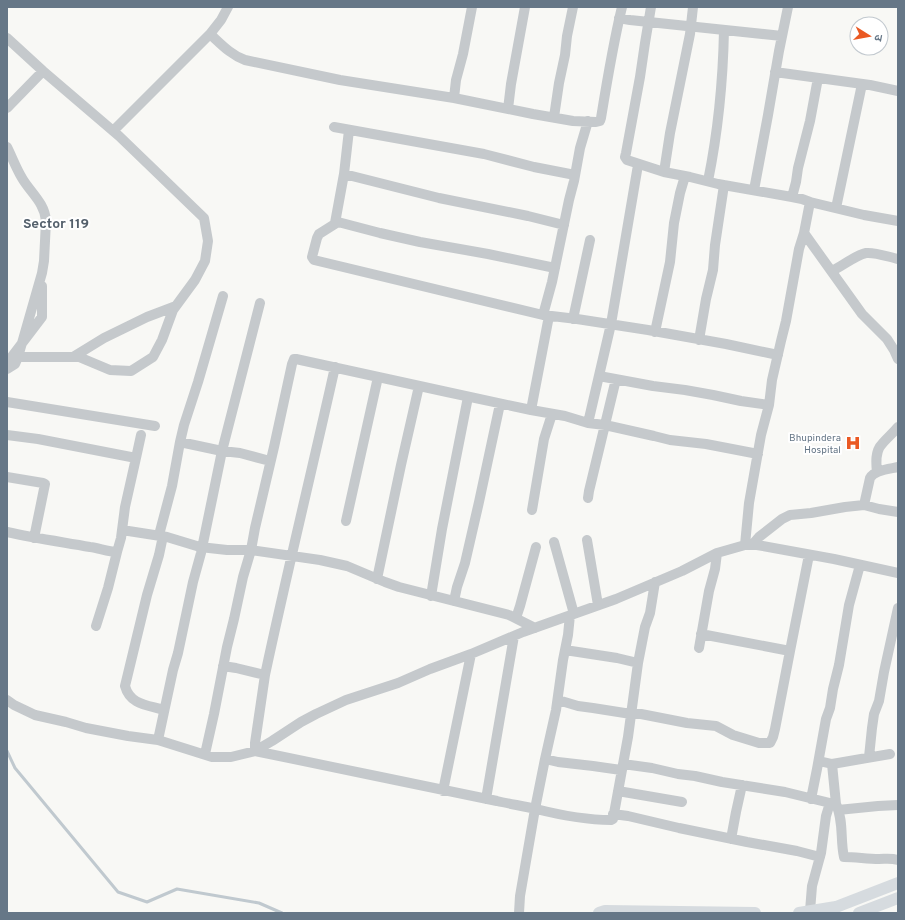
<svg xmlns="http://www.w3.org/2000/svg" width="905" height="920" font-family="Overpass,'Noto Sans Devanagari',sans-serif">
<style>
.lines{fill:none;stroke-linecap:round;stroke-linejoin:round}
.stream{stroke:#c0c9cf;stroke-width:3}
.minor{stroke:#c5c9cc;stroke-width:10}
.major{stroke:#d6dbdf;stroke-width:12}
.labels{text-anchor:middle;stroke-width:4;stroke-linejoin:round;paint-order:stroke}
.poi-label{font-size:10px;fill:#667787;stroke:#fff;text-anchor:end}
.district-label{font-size:14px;font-weight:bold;fill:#54606c;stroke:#fff}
</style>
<rect width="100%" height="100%" fill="#f8f8f5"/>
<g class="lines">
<!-- stream -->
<path class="stream" d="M7,751l8,17 103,124 29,10 30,-13 82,14 23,10"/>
<!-- minor -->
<path class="minor" d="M472,7l-9,47 -7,26 -2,18 79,16 40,7 23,1 4,-1 1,-3c6,-37 12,-74 21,-111
M651,7l-6,36 -5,34 -14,76 -1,4 2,3 37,12 26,5 28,7 74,13
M619,18l11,2 152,16
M210,34c11,10 21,21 35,26l95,20 114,18
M7,38l36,33 76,65 85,82 4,23 -3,20 -10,19 -22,30 -11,30 -9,17 -22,14 -21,-1 -31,-13h-61
M775,72l95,13 28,6
M7,108l36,-37
M508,109l3,-25 14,-77
M554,117l5,-34 6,-28 2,-19 6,-29
M334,127l150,27 50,13 41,8
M113,131l97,-97 11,-14 7,-13
M7,147c5,10 9,21 15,31 8,14 23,25 24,43l-2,40 -2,12 -24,84 -3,7 -8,5
M664,172l6,-39 20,-99 3,-27
M344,174l95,24 89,18 36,9
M708,181c10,-49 15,-101 16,-151
M754,190l14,-75 11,-64 9,-44
M810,202l-8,-3 -10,-2 4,-15 2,-14 12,-47 8,-43
M836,208l26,-124
M335,223l9,-49 5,-44
M804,233l58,81 25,25 7,11 4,9
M555,268l-67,-14 -68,-12 -40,-9 -42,-11 -19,12 -2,4 -5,19 2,3 229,55 34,4 71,11 78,14 52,11
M832,271c10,-5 24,-16 34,-18 10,-1 22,4 32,6
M543,315l9,-33 17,-82 5,-19 6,-33 8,-27
M573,319l17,-79
M655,332l15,-70 4,-39 6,-30 5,-17
M699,340l7,-41 7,-29 2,-25 9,-60
M73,357l31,-19 43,-21 29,-11
M7,363l35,-46v-31
M599,376l54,10 32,4 28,5 28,6 28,4
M7,402l148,24
M531,410l18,-94
M588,423l23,-99 27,-159
M7,435l31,4 98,19 -11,49 -4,31 -4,14c-9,0 -18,-4 -27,-5 -28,-5 -56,-9 -83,-15
M180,442l42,9 18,2 30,8
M136,458l5,-23
M877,472c-1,-9 -2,-21 5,-28 5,-6 11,-11 16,-17
M7,477l36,6 2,1 -11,54
M588,498l1,-7 27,-112
M864,505l6,-27c4,-8 19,-9 28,-11
M532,510l12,-71 8,-25
M346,521l32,-144
M122,530l45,7 33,10 27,3h24l69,10 27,6 38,16 14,5 110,28 26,13
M159,535l13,-49 8,-44 4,-17 14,-43 25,-86
M163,536l-4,19 -12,40 -22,91c5,19 23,19 39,24
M587,540l11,65
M554,542l20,72
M745,545l4,-42 12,-68 8,-30 3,-25 9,-39 5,-20 13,-72 5,-16 6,-31 54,13 34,6
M752,545l7,-8 23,-18 8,-4 21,-2 34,-6 19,-2 15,4 19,3
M377,579l24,-114 18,-79
M431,596l11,-67 26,-132
M454,601l3,-14 8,-24 14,-61 21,-98
M516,618l4,-12 16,-59
M96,626l12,-38 9,-36
M701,634l89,17
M699,648l10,-57 6,-22 2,-16
M565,650l52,8 21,5
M223,666l13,2 29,7 -10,68v8c81,16 161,34 242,50 13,3 26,5 39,8 24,6 49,11 75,11l2,-1 15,-82 10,-74 7,-36 5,-14 5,-31
M265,675c22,-103 47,-205 70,-308
M7,700l7,5 21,10 31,7 20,6 42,8 30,4 54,17h19l24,-6 17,-10 29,-19 15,-8 30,-14 52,-17 32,-14 41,-15 52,-22 93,-33 66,-28 35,-18 28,-8h12l77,14 64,14
M558,700l20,6 15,2 38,6h10l46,9 29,3 17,9 26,8h11l3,-6 2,-8 15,-78 19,-96
M158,740l15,-70 5,-17 15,-71 8,-29 21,-102 38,-148
M205,754l9,-40 13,-67 7,-28 9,-42 8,-27 4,-22 19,-81 18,-83 2,-5h2l151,33 84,18 34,6 23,7 17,2 49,11 16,4 36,4 52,10
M869,757l3,-29 2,-14 5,-13 5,-29 14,-64
M545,759l11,-49 7,-50 5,-25 2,-20
M819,761l13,3 6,-1 52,-9
M623,764l29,4 26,6 17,2 27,6 63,10 45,11 -4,13 -5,37 -9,33 -2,25
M832,764l4,40
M443,791l28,-137
M618,791l64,11
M486,799l28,-163
M811,799l6,-30 9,-50 4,-11 3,-19 6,-24 10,-60 11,-40
M830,803l6,1c8,17 4,36 8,53 12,0 23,2 35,2 7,0 12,-1 19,1
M838,810l40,-4 20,-1
M613,814l15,2 51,12 68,14 50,9 23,6
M731,839l5,-27 6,-27
M519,913l1,-17 15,-87 10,-50 13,3 35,4 28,4"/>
<!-- major -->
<path class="major" d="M599,913l6,-2 150,2
M799,913l37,-6 62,-24
M859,913l39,-15"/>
</g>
<!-- icons -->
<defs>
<g id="hospital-bare" transform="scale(1.2)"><path d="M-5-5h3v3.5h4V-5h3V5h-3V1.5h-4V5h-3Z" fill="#ea5923" stroke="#fff" stroke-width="2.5" paint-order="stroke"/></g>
</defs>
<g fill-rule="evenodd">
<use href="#hospital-bare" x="853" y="443"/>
</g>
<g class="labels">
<!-- poi labels -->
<g class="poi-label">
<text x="841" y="441">Bhupindera<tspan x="841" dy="12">Hospital</tspan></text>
</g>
<!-- district labels -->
<g class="district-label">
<text x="56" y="228">Sector 119</text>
</g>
</g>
<!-- border -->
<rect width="905" height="920" fill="none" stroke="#667787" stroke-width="16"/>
<!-- north arrow -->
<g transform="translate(869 36) rotate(101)"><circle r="19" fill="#ffffff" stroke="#c2c9cf"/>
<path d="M0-3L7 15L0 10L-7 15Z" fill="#ea5923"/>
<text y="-6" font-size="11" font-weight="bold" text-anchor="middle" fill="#667787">उ</text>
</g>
</svg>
